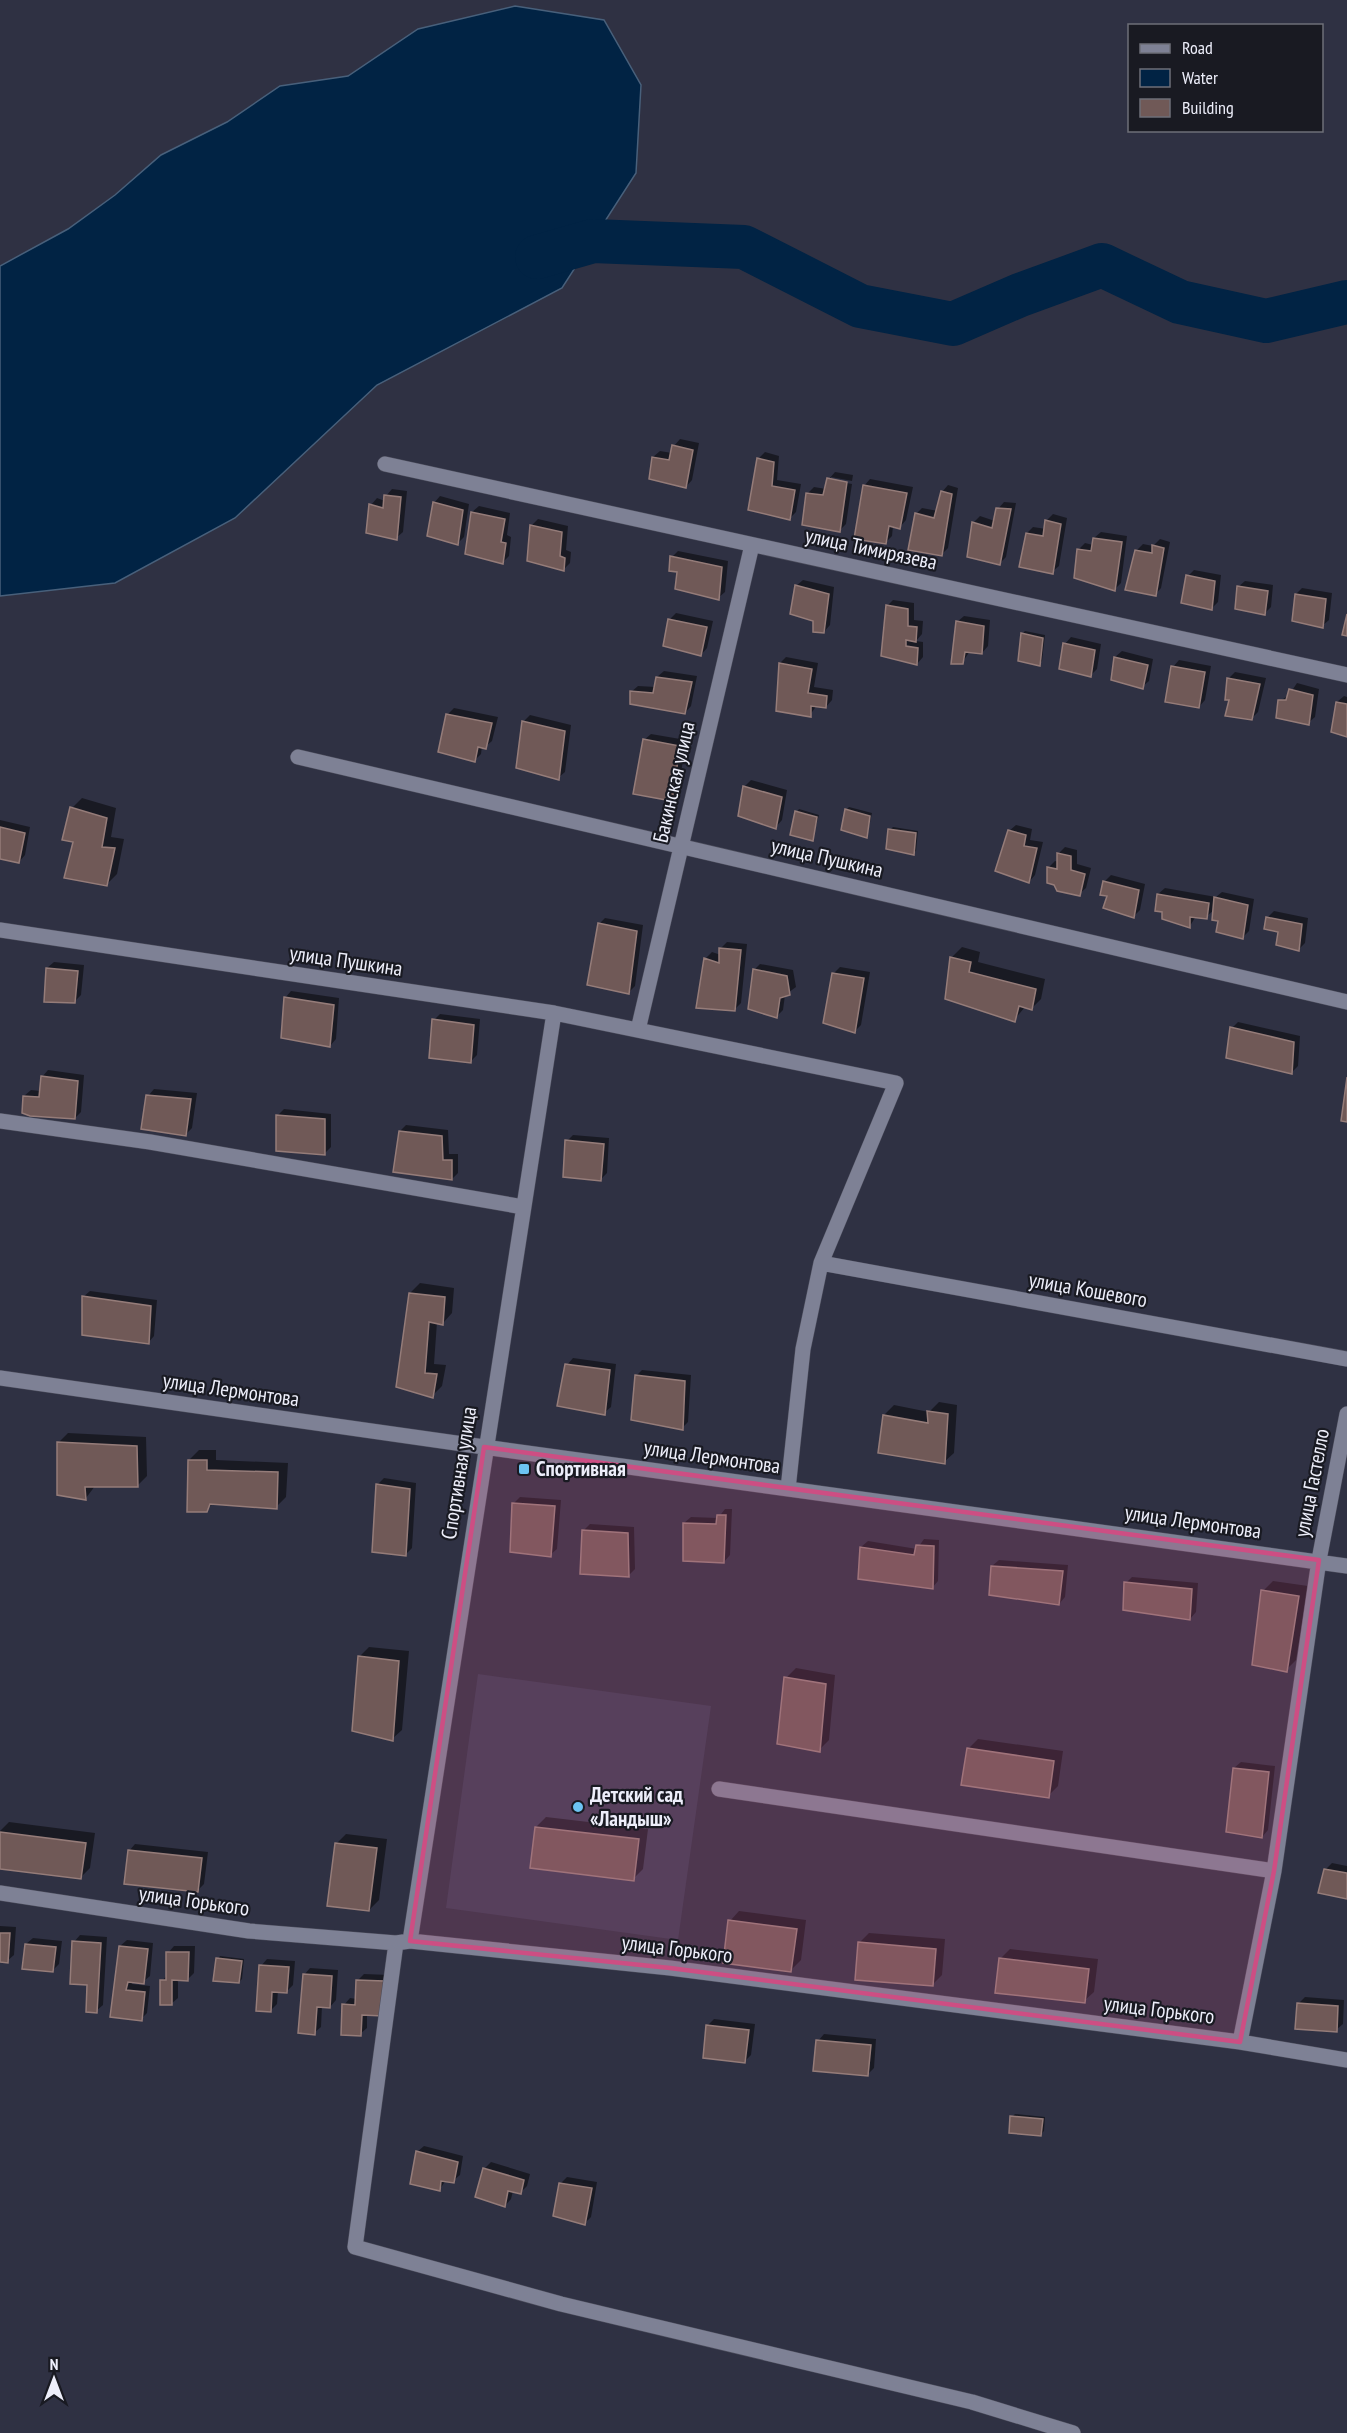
<svg xmlns="http://www.w3.org/2000/svg" width="1347" height="2433" font-family="'PT Sans Narrow',sans-serif">
<style>
.built{fill:#3a3d53}
.water{fill:#012344;stroke:#48607b;stroke-width:1.5}
.shadow{fill:#0007}
.lines{fill:none;stroke-linecap:round;stroke-linejoin:round}
.river{stroke:#012344;stroke-width:44}
.building{fill:#705957;stroke:#957c79;stroke-width:1.5}
.minor-casing{stroke:#4b4c5b;stroke-width:16}
.minor{stroke:#7e8195;stroke-width:15}
.marked{fill:#cd4e83;fill-opacity:0.2;stroke:#cd4e83;stroke-width:4.5;stroke-linejoin:round}
.poi-dot{fill:#6cc3f2;stroke:#191a22;stroke-width:2}
.labels{text-anchor:middle;stroke-width:4.5;stroke-linejoin:round;paint-order:stroke}
.street-label{font-size:21px;fill:#edeefa;stroke:#191a22}
.poi-label{font-size:21px;font-weight:bold;fill:#edeefa;stroke:#191a22;text-anchor:start}
</style>
<rect width="100%" height="100%" fill="#2f3143"/>
<!-- built -->
<path class="built" d="M478,1674l233,32 -33,234 -232,-32z"/>
<!-- water -->
<path class="water" d="M515,6l89,14 37,65 -5,88 -74,115 -185,97 -142,133 -120,65 -115,13v-330l68,-37 47,-34 46,-40 66,-33 53,-36 68,-10 70,-47z"/>
<!-- shadow -->
<path class="shadow" d="M680,439l19,4 -7,37 -6,7 -33,-30 7,-6 12,2 2,-7z
M765,452l14,4 -2,24 24,4 -5,28 -6,6 -40,-9 9,-51z
M835,472l18,3 -1,6 -21,-4v3l21,4 -6,40 -6,6 -33,-36 7,-7 12,2 3,-10z
M870,479l43,8 -7,33 -6,7 -7,-1 -1,10 -7,7 -21,-57z
M948,485l10,3 -10,60 -6,6 -26,-40 6,-6 16,3 4,-19z
M392,489l15,2 -4,41 -7,6 -25,-33 6,-7 8,3 1,-5z
M440,496l29,8 -5,33 -7,7 -23,-41z
M1004,502l12,1 -10,54 -6,6 -32,-7 6,-34 6,-6 15,5 3,-12z
M479,506l31,7 -3,22 4,2 -2,19 -6,6 -31,-50z
M1053,514l14,4 -8,48 -7,6 -25,-39 6,-6 13,2 1,-9z
M538,519l30,7 -2,24 5,2 -1,11 -6,6 -33,-43z
M1101,532l26,4 -6,47 -6,6 -36,-40 6,-6 8,2 1,-7z
M1160,539l10,3 -9,46 -6,7 -19,-44 7,-7 10,2z
M678,551l50,10 -3,31 -7,6 -39,-27 -7,-14z
M1194,570l27,5 -3,27 -7,7 -23,-33z
M803,580l31,7 -4,38 -6,7 -28,-46z
M1245,581l28,4 -2,22 -6,6 -27,-26z
M1302,588l30,5 -3,27 -7,6 -26,-32z
M893,600l21,3v17l9,1 -1,13 -6,7 7,1v15l-6,7 -34,-9 4,-49z
M676,613l37,8 -6,27 -6,7 -32,-35z
M964,616l26,4 -2,26 -6,7 -12,-2 -8,12 -5,-41z
M1025,631l20,4 -3,26 -3,3 -17,-30z
M1071,637l30,7 -4,25 -6,6 -26,-31z
M1122,651l31,8 -4,22 -7,6 -27,-30z
M786,657l32,6 -4,24 19,3 -1,10 -6,7 -9,-2 -7,10 -30,-52z
M1179,660l32,6 -6,34 -6,7 -26,-40z
M664,671l33,5 -6,30 -6,7 -54,-21 7,-6 18,1 1,-10z
M1235,672l31,6 -8,34 -6,6 -25,-20 2,-20z
M1297,683l22,6 -4,28 -7,6 -28,-22 9,-6z
M1344,696l3,1v39l-10,-34z
M454,708l44,9 -6,24 -7,6 -3,-1 -1,8 -7,7 -34,-10 8,-37z
M530,715l41,10 -6,47 -7,6 -35,-56z
M651,734l35,6 -8,53 -6,7 -28,-60z
M751,780l36,10 -5,30 -6,7 -37,-12 6,-29z
M82,798l34,10 -5,29 13,2 -7,35 -10,10 -32,-44 -3,-32z
M849,807l23,6 -5,23 -21,-26z
M799,809l20,6 -7,25 -15,-28z
M0,820l30,7 -5,28 -6,7 -19,-4z
M1016,825l16,4 -2,11 13,2 -8,33 -6,7 -20,-51z
M893,827l25,4 -2,20 -3,2 -23,-23z
M1065,847l12,3v14l14,4 -5,20 -7,6 -31,-12 1,-15 6,-6 4,1v-9z
M1111,875l34,9 -5,26 -6,6 -25,-21 -5,-13z
M1165,888l51,9 6,-5 32,7 -5,32 -6,6 -23,-17 -5,-11 -9,8 -10,-1 -6,10 -32,-32z
M1274,911l34,7 -3,25 -6,6 -19,-18 -15,-3 3,-11z
M605,918l38,7 -8,61 -6,6 -30,-68z
M727,942l20,2 -6,59 -7,7 -29,-51 7,-7 9,3v-7z
M962,947l18,5 -2,10 67,17 -4,20 -10,10 -6,-2 -11,13 -67,-22 5,-41z
M54,962l30,3 -3,30 -6,6 -28,-33z
M760,964l33,6 3,17 -11,8 -2,15 -6,6 -23,-46z
M840,967l30,5 -9,53 -6,6 -22,-57z
M291,991l48,7 -3,41 -6,7 -45,-48z
M440,1014l40,5 -3,36 -6,6 -37,-41z
M1238,1022l62,14 -2,30 -7,7 -59,-45z
M48,1070l36,5 -3,37 -6,6 -51,-22 7,-6 10,1 1,-14z
M154,1089l43,4 -5,35 -7,7 -37,-39z
M284,1109l47,5v33l-7,7 -47,-38z
M406,1125l42,5 1,24h9v19l-6,6 -52,-48z
M573,1135l36,3 -2,35 -6,6 -34,-38z
M420,1283l34,5 -2,25 -9,10 -6,-1 -3,42 12,1 -4,21 -10,10 -35,-10 13,-93z
M90,1291l67,9 -3,36 -6,7 -65,-46z
M573,1358l43,6 -5,43 -7,6 -37,-48z
M642,1370l49,5 -3,47 -6,6 -46,-52z
M939,1402l18,3 -3,48 -10,9 -60,-47 10,-10 35,7z
M68,1433l78,4 1,39 -10,10h-42l-9,12 -28,-55z
M199,1450h17v10l72,3 -2,34 -10,10 -62,-4 -8,7 -17,-50z
M384,1478l32,5 -4,65 -7,7 -27,-71z
M520,1497l41,3 -4,49 -7,6 -36,-52z
M725,1509h7l-2,46 -6,7 -40,-39 7,-6 27,1z
M590,1524l44,3 1,42 -7,7 -44,-46z
M924,1539l15,1 -1,41 -6,7 -71,-41 7,-6 49,8z
M999,1560l69,5 -3,32 -6,7 -67,-38z
M1132,1577l66,6 -2,29 -6,7 -64,-36z
M1273,1581l35,5 -12,74 -10,10 -23,-79z
M369,1647l40,4 -7,79 -10,9 -33,-82z
M796,1668l39,7 -6,65 -10,10 -33,-72z
M978,1739l85,12 -5,35 -10,10 -80,-47z
M1241,1762l34,4 -7,64 -6,7 -28,-69z
M546,1817l102,12 -5,40 -10,10 -97,-52z
M9,1822l86,11 -5,35 -10,10 -80,-10v-37z
M346,1834l41,5 -8,61 -10,10 -33,-66z
M135,1844l73,8 -4,32 -7,7 -68,-40z
M1332,1863l15,3v32l-22,-28z
M739,1911l67,9 -5,40 -10,10 -61,-49z
M0,1926l16,1 -2,28 -7,6h-7z
M869,1933l76,6 -3,36 -10,10 -73,-42z
M80,1935l27,2 -4,68 -7,6 -22,-69z
M33,1938l29,3 -3,23 -6,6 -27,-26z
M127,1940l26,3 -3,33 -7,6 -11,-1v3l18,2 -3,27 -6,6 -29,-3 8,-70z
M174,1946h21l-1,27 -6,6h-10v19l-7,6 -9,-23 5,-6 1,-22z
M1010,1949l88,10 -4,33 -10,9 -84,-42z
M220,1956l24,3 -2,20 -3,3 -21,-23z
M267,1959l28,2 -2,24 -6,6h-9l-1,13 -7,7 -9,-45z
M310,1968l28,2 -2,30 -6,7 -8,-1 -1,21 -7,6 -10,-58z
M364,1974l26,1 -23,39v14l-7,6 -16,-29 6,-7 7,1 1,-19z
M1305,1997l39,3 -1,24 -7,6 -38,-26z
M714,2019l41,5 -4,31 -6,6 -38,-35z
M824,2034l52,5 -2,29 -7,7 -49,-34z
M1015,2114l30,3 -1,14 -3,3 -29,-17z
M424,2146l39,10 -3,19 -7,6 -7,-1 -6,9 -23,-37z
M491,2162l39,12 -3,12 -7,7 -7,-2 -2,8 -6,7 -21,-37z
M567,2177l30,5 -6,35 -6,6 -24,-40z"/>
<g class="lines">
<!-- river -->
<path class="river" d="M537,257l56,-16 151,6 116,59 93,18 67,-29 82,-30 78,37 86,19 81,-19"/>
</g>
<!-- building -->
<path class="building" d="M672,445l21,5 -7,38 -37,-9 3,-22 17,3z
M757,458l17,4 -2,24 23,4 -5,30 -42,-10z
M827,478l20,4 -7,50 -38,-7 4,-32 17,2z
M863,485l44,8 -7,36 -11,-3 -3,18 -32,-5z
M941,491l11,3 -10,62 -34,-6 7,-37 19,5z
M384,495l17,2 -4,43 -31,-7 3,-29 14,4z
M433,502l30,8 -5,35 -31,-9z
M996,508l15,1 -11,56 -33,-8 5,-35 20,6z
M471,512l34,7 -4,23 5,1 -3,21 -38,-10z
M1045,520l16,4 -8,50 -34,-7 7,-34 17,3z
M530,525l32,7 -2,24 5,2 -1,13 -37,-10z
M1093,538l29,4 -7,49 -41,-13 3,-29 14,2z
M1152,545l12,3 -8,48 -31,-6 10,-40 17,3z
M670,556l52,11 -3,33 -44,-11 2,-17 -8,-1z
M1186,575l29,6 -3,29 -31,-7z
M795,585l34,9 -5,39 -11,-1v-11l-23,-7z
M1237,586l31,5 -3,24 -30,-6z
M1295,594l31,5 -3,29 -31,-7z
M886,605l22,4v17l9,1 -1,15 -10,-2v6l12,2 -1,17 -36,-9z
M1347,614v22l-5,-1z
M668,619l39,8 -6,29 -38,-10z
M956,621l28,5 -2,28 -17,-2 -2,12h-12z
M1021,633l22,5 -3,28 -22,-5z
M1063,643l32,7 -4,27 -32,-8z
M1114,657l34,8 -5,24 -32,-9z
M779,663l33,6 -4,24 19,3 -1,12 -15,-2v11l-35,-6z
M1171,666l34,6 -6,36 -34,-6z
M656,677l36,5 -7,32 -55,-10v-13l23,2z
M1227,678l33,6 -8,36 -27,-4 4,-16h-4z
M1289,689l24,6 -4,30 -33,-7 2,-18h8z
M1336,702l11,2v33l-16,-5z
M446,714l46,9 -6,26 -8,-2 -3,15 -37,-10z
M522,721l43,10 -6,49 -43,-12z
M643,739l37,7 -8,55 -39,-7z
M743,786l39,11 -6,32 -38,-13z
M70,807l37,11 -5,29 13,1 -8,38 -43,-8 9,-36 -11,-2z
M845,809l25,7 -3,22 -26,-8z
M795,811l22,6 -4,24 -23,-6z
M0,827l25,6 -6,30 -19,-4z
M888,829l28,4 -2,22 -28,-6z
M1008,830l18,5 -2,11 13,2 -8,35 -34,-12z
M1057,853l14,3v14l14,4 -5,22 -23,-5 -3,-6 -7,-2v-16l10,2z
M1103,881l36,9 -5,28 -31,-10 4,-12 -7,-1z
M1157,894l52,9 -2,16 -17,-2v11l-28,-9v-7l-7,-1z
M1214,897l34,8 -5,34 -27,-7 2,-11 -6,-1z
M1266,917l36,7 -3,27 -23,-6 2,-13 -14,-3z
M598,923l39,8 -8,63 -42,-9z
M719,948l22,2 -6,61 -39,-3 8,-50 15,5z
M950,957l21,5 -2,10 67,17 -4,21 -13,-4 -4,16 -70,-23z
M46,968l32,3 -3,32 -31,-1z
M753,969l34,7 3,19 -10,3 -3,20 -29,-9z
M832,973l32,5 -9,55 -32,-10z
M284,997l50,8 -4,42 -49,-9z
M432,1019l42,6 -3,38 -42,-5z
M1230,1027l64,15 -2,32 -66,-16z
M41,1076l37,5 -3,38 -45,-3 -8,-3 1,-17 16,1z
M1347,1077v45l-6,-1z
M146,1095l45,4 -5,37 -45,-7z
M276,1115l49,4v36l-49,-4z
M399,1131l43,5 1,24h9v20l-59,-8z
M565,1140l39,4 -3,37 -38,-4z
M409,1293l36,4 -2,28 -14,-3 -4,51 12,1 -4,24 -37,-11z
M82,1296l69,10 -2,38 -67,-9z
M565,1364l45,6 -5,45 -48,-9z
M635,1375l50,6 -2,49 -52,-10z
M927,1411l21,3 -3,50 -67,-11 5,-38 45,8z
M57,1442l80,4 1,41h-53l1,13 -29,-5z
M188,1460h19v10l71,2 -1,37 -67,-5 -3,8h-20z
M376,1484l34,5 -4,67 -34,-4z
M512,1503l43,3 -4,51 -41,-5z
M717,1515h9l-2,48 -41,-2v-38l33,1z
M582,1530l46,3 1,44 -49,-3z
M916,1545l18,1 -1,43 -75,-10 2,-32 54,8z
M991,1566l72,5 -4,34 -70,-10z
M1124,1582l68,7 -2,31 -67,-10z
M1261,1590l38,6 -12,76 -35,-7z
M358,1656l41,5 -6,80 -41,-10z
M784,1677l42,7 -6,68 -43,-8z
M967,1748l87,13 -5,37 -88,-13z
M1233,1768l36,4 -7,66 -36,-6z
M535,1827l104,12 -5,42 -104,-13z
M0,1832l86,11 -5,36 -81,-10z
M335,1843l42,5 -8,63 -42,-5z
M128,1850l74,8 -4,34 -74,-8z
M1324,1869l23,4v26l-29,-6z
M728,1920l69,9 -6,43 -68,-9z
M0,1933h10l-2,30 -8,-1z
M72,1941l29,2 -4,70 -11,-1 1,-27 -17,-1z
M858,1942l78,7 -3,37 -78,-6z
M25,1944l31,3 -3,25 -31,-3z
M119,1946l29,3 -4,35 -16,-2 -2,8 19,2 -3,29 -32,-4z
M166,1952h23l-1,29 -16,-1v25h-12v-25h6z
M216,1958l26,3 -3,22 -26,-2z
M999,1958l90,11 -4,34 -90,-10z
M259,1965l30,2 -2,26 -15,-1 -1,20 -15,-1z
M303,1974l29,2 -2,32 -13,-1 -2,28 -17,-2z
M356,1980l28,1 -1,35 -21,-1 -1,21 -20,-1 1,-31 13,1z
M1297,2003l41,3 -1,26 -42,-3z
M706,2025l43,5 -4,33 -42,-5z
M816,2040l55,5 -3,31 -55,-5z
M1010,2116l33,3 -2,17 -32,-3z
M416,2151l42,11 -4,21 -13,-2 -1,10 -30,-7z
M483,2168l41,12 -3,14 -13,-3 -3,16 -30,-10z
M559,2183l33,5 -7,37 -32,-9z"/>
<g class="lines">
<!-- minor casing -->
<g class="minor-casing">
<path id="minor" d="M385,464l962,211
M298,757l1049,245
M0,930l554,83 342,70 -75,180 -18,86 -15,140
M638,1030l114,-485
M0,1121l150,21 373,65
M821,1263l526,96
M0,1378l484,69 863,119
M719,1789l555,82
M0,1893l249,38 147,12 14,-2 260,27 570,74 107,18
M410,1941l144,-928
M396,1943l-41,304 206,57 411,98 101,31
M1240,2042l34,-171 45,-311 28,-146"/>
</g>
<!-- minor -->
<use href="#minor" class="minor"/>
</g>
<!-- marked area -->
<path class="marked" d="M484,1447l835,113 -45,311 -34,171 -570,-74 -260,-27z"/>
<!-- markers -->
<g class="poi-dot">
<rect x="518" y="1463" width="12" height="12" rx="3"/>
<circle cx="578" cy="1807" r="6"/>
</g>
<g class="labels">
<!-- street labels -->
<g class="street-label">
<text transform="translate(871 549) rotate(12)" y="7">улица Тимирязева</text>
<text transform="translate(674 782) rotate(-77)" y="7">Бакинская улица</text>
<text transform="translate(827 858) rotate(13)" y="7">улица Пушкина</text>
<text transform="translate(346 961) rotate(8)" y="7">улица Пушкина</text>
<text transform="translate(1088 1290) rotate(10)" y="7">улица Кошевого</text>
<text transform="translate(231 1390) rotate(8)" y="7">улица Лермонтова</text>
<text transform="translate(712 1457) rotate(8)" y="7">улица Лермонтова</text>
<text transform="translate(459 1473) rotate(-81)" y="7">Спортивная улица</text>
<text transform="translate(1312 1483) rotate(-79)" y="7">улица Гастелло</text>
<text transform="translate(1193 1522) rotate(8)" y="7">улица Лермонтова</text>
<text transform="translate(194 1901) rotate(8)" y="7">улица Горького</text>
<text transform="translate(677 1949) rotate(7)" y="7">улица Горького</text>
<text transform="translate(1159 2010) rotate(7)" y="7">улица Горького</text>
</g>
<!-- poi labels -->
<g class="poi-label">
<text x="536" y="1476">Спортивная</text>
<text x="590" y="1802">Детский сад<tspan x="590" dy="24">«Ландыш»</tspan></text>
</g>
</g>
<!-- legend -->
<rect x="1128" y="24" width="195" height="108" fill="#191a22" stroke="#6e6f78" stroke-width="1.5"/>
<rect x="1140" y="44" width="30" height="9" fill="#7e8195" stroke="#6e6f78" stroke-width="1.5"/>
<text x="1182" y="54" font-size="18" fill="#edeefa">Road</text>
<rect x="1140" y="69" width="30" height="18" fill="#012344" stroke="#6e6f78" stroke-width="1.5"/>
<text x="1182" y="84" font-size="18" fill="#edeefa">Water</text>
<rect x="1140" y="99" width="30" height="18" fill="#705957" stroke="#6e6f78" stroke-width="1.5"/>
<text x="1182" y="114" font-size="18" fill="#edeefa">Building</text>
<!-- north arrow -->
<g transform="translate(54 2379)" stroke="#191a22" stroke-width="4.5" paint-order="stroke">
<path d="M0-4.5L10 22L0 15L-10 22Z" fill="#edeefa"/>
<text y="-9" font-size="16" font-weight="bold" text-anchor="middle" fill="#edeefa">N</text>
</g>
</svg>
